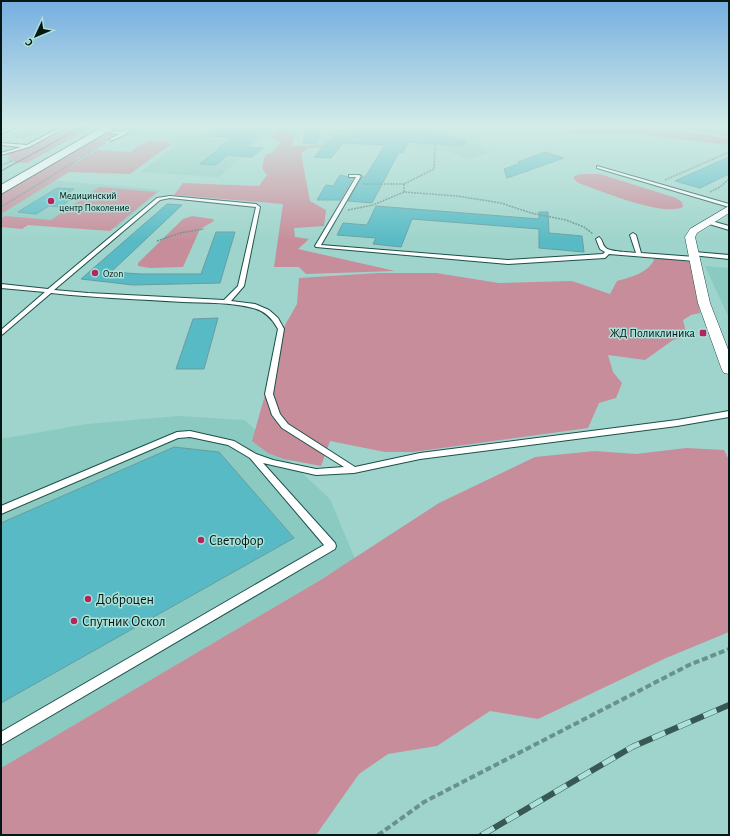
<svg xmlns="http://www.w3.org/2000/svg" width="730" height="836" font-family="'Alegreya Sans',sans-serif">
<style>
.built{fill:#8bcac0}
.green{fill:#c78d9a}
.building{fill:#57bac4;stroke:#689da2}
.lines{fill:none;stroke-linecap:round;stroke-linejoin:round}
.lane-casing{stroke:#1c504a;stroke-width:2}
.street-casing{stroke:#1c504a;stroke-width:1}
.primary-casing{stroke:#1c504a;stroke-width:2}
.path-far1{stroke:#68928b;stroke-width:1.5;stroke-dasharray:2 1;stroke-linecap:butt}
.path{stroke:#68928b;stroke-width:4;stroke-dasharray:6 3;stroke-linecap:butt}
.lane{fill:#fff;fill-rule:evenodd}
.street{fill:#fff;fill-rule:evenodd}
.primary{fill:#fff;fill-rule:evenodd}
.tram{stroke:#385853;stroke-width:1}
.rail-casing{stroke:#385853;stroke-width:6}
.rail{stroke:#abe1d8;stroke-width:5;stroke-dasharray:14;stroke-linecap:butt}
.poi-dot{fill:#b3255b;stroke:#abe1d8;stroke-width:1.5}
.labels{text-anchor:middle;stroke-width:3;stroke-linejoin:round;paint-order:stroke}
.far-poi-label{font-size:10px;fill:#031714;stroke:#abe1d8;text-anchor:start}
.poi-label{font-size:12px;fill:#031714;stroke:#abe1d8;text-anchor:end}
.near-poi-label{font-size:14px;fill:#031714;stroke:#abe1d8;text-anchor:start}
</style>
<rect width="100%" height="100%" fill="#9ed4cb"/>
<!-- built -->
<path class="built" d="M140,125h392l5,6 -65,2 -2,2 8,2 3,11 10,4 -22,7 -23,-8 -48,-5 -96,-2 3,-6 -45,2 -41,37 -79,-5 37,-27h-5l-1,-5 -5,-1 -43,-3z
M51,180l110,10 -44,38 -116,-9v-8z
M705,266l24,2v50z
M178,416l67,4 85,79 25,60 -354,209v-329l86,-15z"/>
<!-- green -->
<path class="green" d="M74,125h21l-68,38 -15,-1 1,-2 -6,-6 26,-8z
M672,125h16l36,8 5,1v3z
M278,128h10l-1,2 5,5 1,11 34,-1 12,2 -32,1 -6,6 9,47 16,9 -2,16 -30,2 1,9 14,2 -11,10 97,22 -89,3 -7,-7h-25l9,-63 -109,-9 9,-12 76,3 8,-11 -5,-7 3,-13 7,-2 9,-11 -9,-5z
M601,128l87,4 41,7v6l-91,-11h-66l-2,-2 11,-3z
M107,133l12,1 -44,26v3l22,-13 34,2c14,-12 20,-12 38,-11l1,4 -40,29 -61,-2 -68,42v-20z
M580,174h20l76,24 6,4 1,5c-21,10 -81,-16 -105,-24l-4,-4v-3z
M99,187l58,5 -47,39 -82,-6 -6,4 -21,-2v-9l4,-2 46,4z
M192,216l21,3 1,2 -14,8 -17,38 -33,1 -12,-2v-3l45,-44z
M655,257l35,5 10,51 -9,2 -8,5 4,17 -14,3 -28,20 -37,-5 5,17 9,11 -6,15 -17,5 -11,25 -175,24h-28l-55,-11 -9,25 -37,-7 -16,-6 -16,-12 32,-114 13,-23 2,-26 80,-5h57l63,10 73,-2 38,13 7,-13c14,-4 33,-8 38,-24z
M686,448l38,2 5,10v172l-63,26 -128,61 -48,-8 -53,35 -49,8 -29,20 -43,61h-315v-67l321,-189 117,-76 96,-46 60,-6 41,3z"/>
<!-- building -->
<path class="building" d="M226,125h44l-25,22 18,1 -11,9 -25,-2 -11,10 -16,-1 20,-16v-3h3l9,-8 -25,-1 13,-9z
M357,125h68l-1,3 41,14 -1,4 -56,-4 -5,11 -4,-1 -27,51 -24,-2 14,-24h3l20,-32 -42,-2 -12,15 -17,-1 20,-22h16z
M307,126l13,1 -3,16h-14z
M545,152l19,6 -57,20 -3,-9 17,-6 -3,-1z
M729,157v17l-29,14 -25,-7z
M340,175l13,3 -13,22h-23l9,-15 7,1z
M57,188l17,1 -11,7 11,1 -14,10 -11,-1 -13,8 -18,-2z
M167,204l15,1 -71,67 30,2h60l15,-42h19l-15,51 -87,2 -52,-6z
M376,206l163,13v-7h9l1,21 33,3 2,16 -45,-4v-19l-127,-10 -11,28 -28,-3 3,-6 -39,-3 6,-12 24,2z
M218,318l-14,51h-28l17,-50z
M174,447l45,5 75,86 -293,165v-180z"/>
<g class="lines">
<!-- lane casing -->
<g class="lane-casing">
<path id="lane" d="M14,125h6l-19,9v-2z
M65,125h5l-41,22 -28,8v-2l20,-6 -20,-2v-2l26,2z
M133,125h5l-12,7v2l-15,7 -1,-2 9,-5 -17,-3 2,-1 18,2z
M597,166l132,38v3l-132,-39z
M351,175h8l2,1 -40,69 187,15 95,-6 2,-2 -5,-3 -4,-10 3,-2c4,3 3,8 7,11 4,4 24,4 30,5l-6,-18 3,-2 3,2 5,18 54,4 3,2 -3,2 -86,-7 -4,4 -97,6 -192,-17 -1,-1 41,-69h-7v-2z
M170,196l86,8 4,3 -16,79 -13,15 24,3 14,6 9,8 6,11 -11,65 7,20 8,10 67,43 65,-14 257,-33 52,-9v6l-52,9 -257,33 -66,14 -38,2 -53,-12 72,80 1,3 -1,3 -334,196v-13l323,-187 -74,-87 -22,-13 -38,-8 -12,1 -177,76v-8l176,-74 13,-1 44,10 22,13 17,6 43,9 28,-2 -62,-39 -10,-13 -7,-21 13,-65c-6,-11 -13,-18 -25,-21 -22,-6 -47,-5 -70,-6 -44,-3 -88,-4 -132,-9l-48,41 -2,1v-5l44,-38 -44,-4v-4l47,5 109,-91zM170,198l86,9 -18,79 -14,14 -136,-7 -34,-3 106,-90z
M708,220l21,6v4l-23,-7 -1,-1z
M694,252l35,3v4l-37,-4v-2z"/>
</g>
<!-- street casing -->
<g class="street-casing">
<path id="street" d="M729,206v7l-32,20 -2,4 15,66 19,49v22l-5,-1 -2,-3 -24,-67 -13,-66 5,-8z"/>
</g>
<!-- primary casing -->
<g class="primary-casing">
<path id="primary" d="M106,125h13l-118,69v-9z"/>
</g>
<!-- path-far1 -->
<path class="path-far1" d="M16,138l26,-13
M22,138l17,-8
M1,165l11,-4 -4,-3
M665,180l64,-28
M363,184h41l30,-15 1,-24
M404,184v8
M710,192l10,-5 9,-8
M1,207l104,-64
M348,210l25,-5 31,-13 53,4 44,7 30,10 35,7 18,7 9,7
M157,241l23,-8 24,-4"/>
<!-- path -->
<path class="path" d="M378,835l46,-33 265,-137 40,-16"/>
<!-- lane -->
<use href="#lane" class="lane"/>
<!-- street -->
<use href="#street" class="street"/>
<!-- primary -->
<use href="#primary" class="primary"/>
<!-- tram -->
<path class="tram" d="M1,171l85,-46"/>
<!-- rail casing -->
<g class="rail-casing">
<path id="rail" d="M482,835l150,-88 97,-42"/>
</g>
<!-- rail -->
<use href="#rail" class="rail"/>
</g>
<!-- sky -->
<linearGradient id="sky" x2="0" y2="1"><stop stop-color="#75aee0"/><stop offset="0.52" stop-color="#d3ece8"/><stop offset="1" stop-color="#d3ece8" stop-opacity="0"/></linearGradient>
<rect width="730" height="242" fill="url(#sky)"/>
<!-- markers -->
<g class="poi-dot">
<circle cx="51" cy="201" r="4"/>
<circle cx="95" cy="273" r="4"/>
<rect x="699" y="329" width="8" height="8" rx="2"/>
<circle cx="201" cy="540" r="4"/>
<circle cx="88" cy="599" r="4"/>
<circle cx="74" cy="621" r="4"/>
</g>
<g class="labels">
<!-- far-poi labels -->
<g class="far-poi-label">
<text x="59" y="199">Медицинский<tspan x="59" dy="12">центр Поколение</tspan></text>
<text x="103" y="277">Ozon</text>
</g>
<!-- poi labels -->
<g class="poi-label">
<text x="695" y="337">ЖД Поликлиника</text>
</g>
<!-- near-poi labels -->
<g class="near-poi-label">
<text x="209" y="545">Светофор</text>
<text x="96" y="604">Доброцен</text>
<text x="82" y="626">Спутник Оскол</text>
</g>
</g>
<!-- border -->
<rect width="730" height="836" fill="none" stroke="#031714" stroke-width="4"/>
<!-- north arrow -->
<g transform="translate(36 36) rotate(226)" stroke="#abe1d8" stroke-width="3" paint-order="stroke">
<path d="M0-3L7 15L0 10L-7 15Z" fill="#031714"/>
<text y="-6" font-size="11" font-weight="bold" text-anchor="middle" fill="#031714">С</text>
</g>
</svg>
